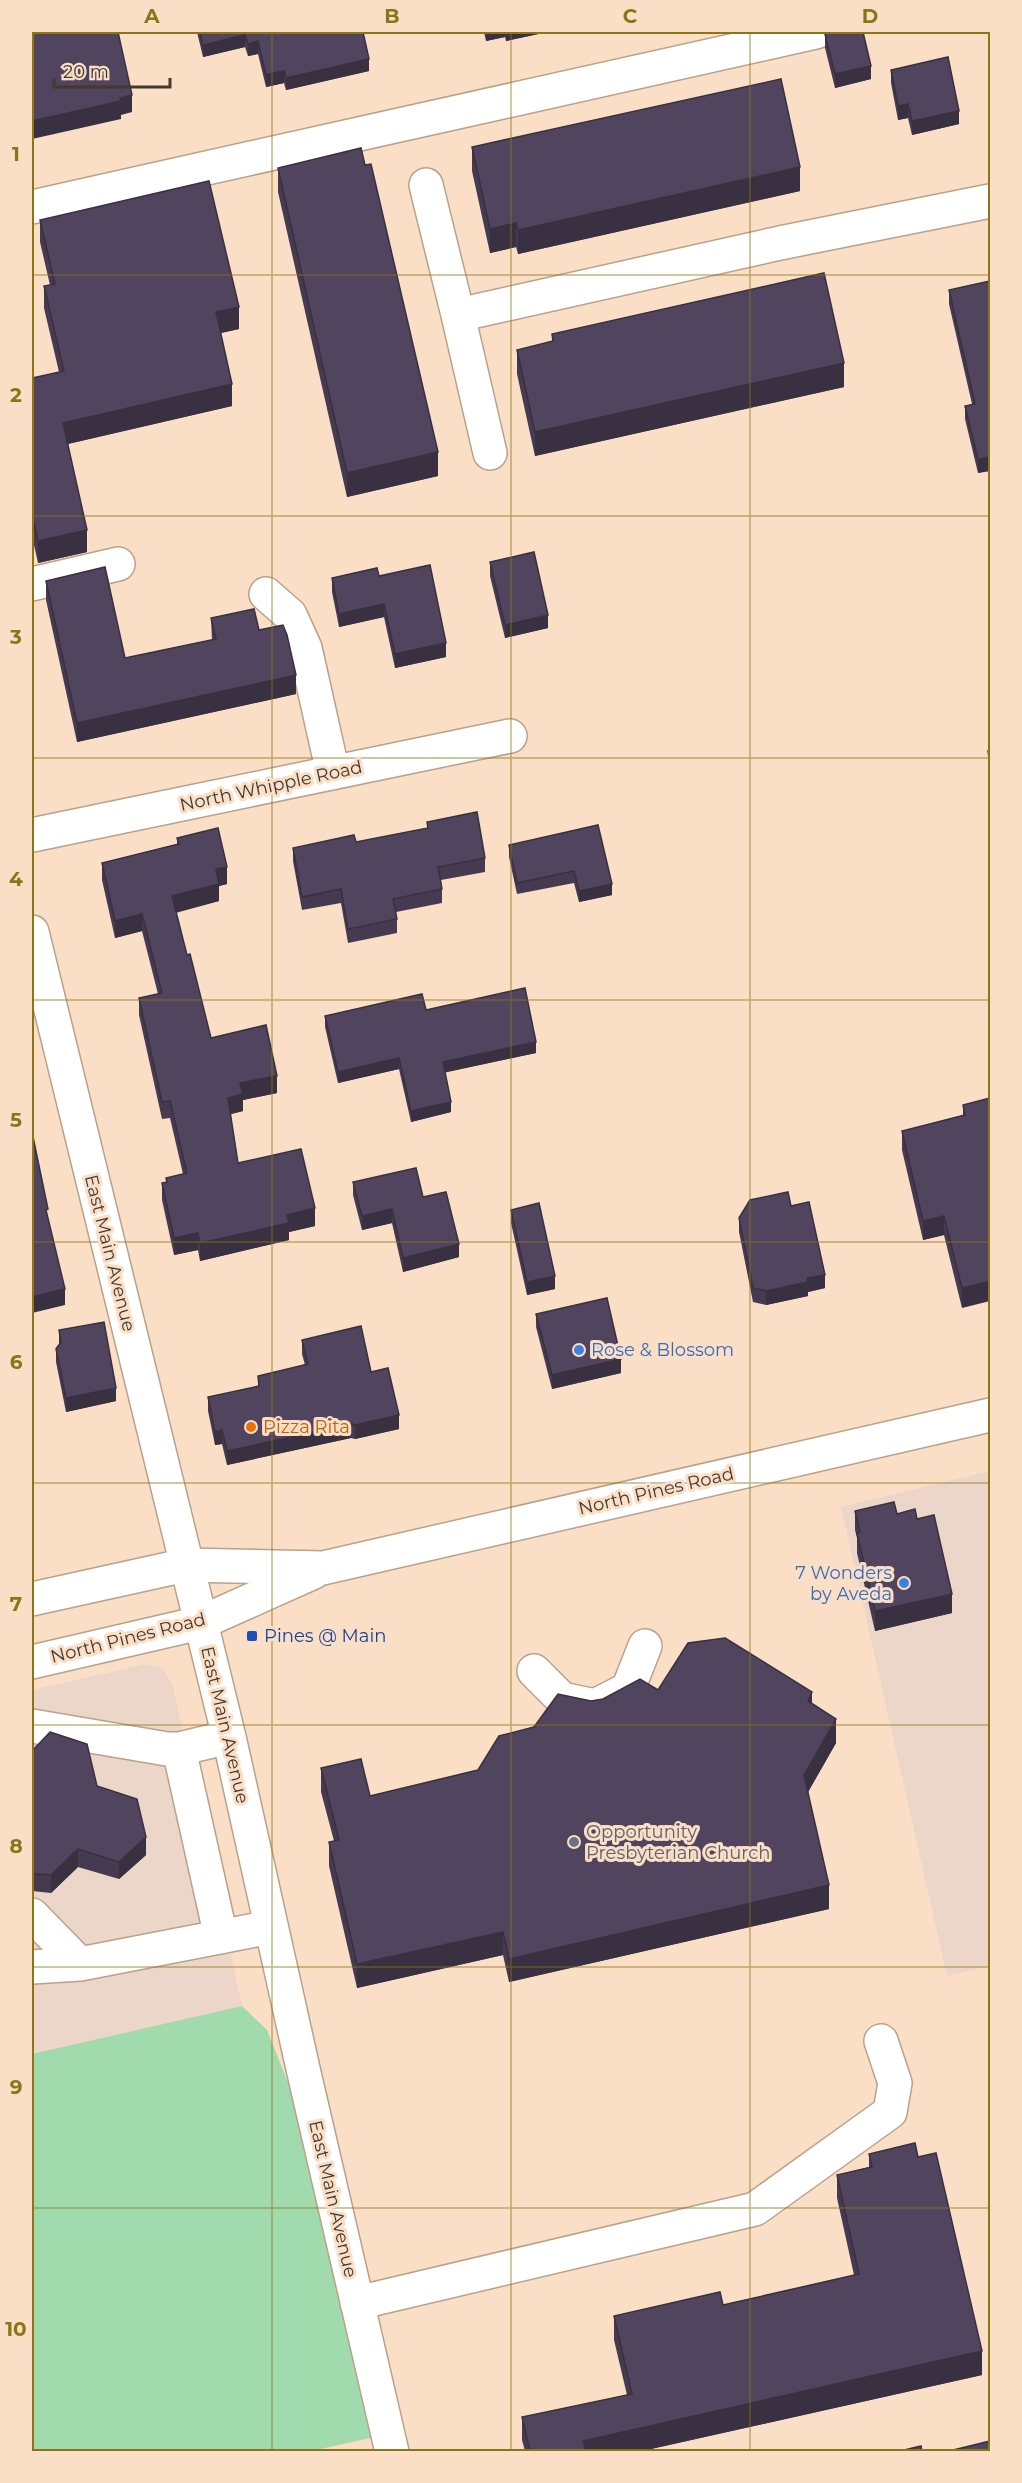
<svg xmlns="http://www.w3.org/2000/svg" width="1022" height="2483" font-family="Montserrat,sans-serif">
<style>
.commercial{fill:#ecd6c9}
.green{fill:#a1daac}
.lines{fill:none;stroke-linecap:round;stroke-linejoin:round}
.minor-casing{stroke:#bba18a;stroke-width:36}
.major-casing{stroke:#bba18a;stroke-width:36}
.minor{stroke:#fff;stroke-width:33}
.major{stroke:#fff;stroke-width:33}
.wall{fill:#463a51}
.shaded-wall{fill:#393042}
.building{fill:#51445e;stroke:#393042;stroke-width:1.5}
.grid{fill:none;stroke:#8d7419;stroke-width:1.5;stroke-opacity:0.55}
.shop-dot{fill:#3f7fe0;stroke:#fadfc6;stroke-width:2}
.food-dot{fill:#e8710a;stroke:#fadfc6;stroke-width:2}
.transit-dot{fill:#1a4fb4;stroke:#fadfc6;stroke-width:2}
.worship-dot{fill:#6b7280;stroke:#fadfc6;stroke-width:2}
.labels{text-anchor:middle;stroke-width:6;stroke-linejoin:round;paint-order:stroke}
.street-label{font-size:18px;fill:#44392f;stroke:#fadfc6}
.shop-label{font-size:18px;fill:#366cbe;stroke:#fadfc6;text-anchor:start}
.food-label{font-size:18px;fill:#c56008;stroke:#fadfc6;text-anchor:start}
.transit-label{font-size:18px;fill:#164399;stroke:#fadfc6;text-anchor:start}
.worship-label{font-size:18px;fill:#5b616d;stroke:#fadfc6;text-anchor:start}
.neatline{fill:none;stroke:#8d7419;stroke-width:2}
.grid-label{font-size:20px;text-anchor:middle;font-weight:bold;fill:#8d7419}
</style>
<rect width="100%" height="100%" fill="#fadfc6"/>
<!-- commercial -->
<path class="commercial" d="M990,1471v495l-43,10 -106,-469z
M146,1664l17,5 10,17 69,320 -210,48v-364z"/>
<!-- green -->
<path class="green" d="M242,2006l25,24 31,78 81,328 -72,16 -275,-1v-397z"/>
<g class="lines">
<!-- minor casing -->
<g class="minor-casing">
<path id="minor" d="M426,185l32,130
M32,207l784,-175
M490,453l-32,-138 322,-72 210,-42
M32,584l86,-20
M266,594l24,21 15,33 28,125
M32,835l478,-99
M32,932l197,805 75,336 88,379
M534,1671l28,28 33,7 33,-17 17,-43
M32,1726l135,23h12l50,-12
M179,1749l42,188
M32,1915l48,49
M32,1967l48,-3 191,-37
M357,2303l398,-94 135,-97 5,-29 -14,-42"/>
</g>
<!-- major casing -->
<g class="major-casing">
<path id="major" d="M32,1599l154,-34 137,3 667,-153
M32,1662l168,-39 114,-51"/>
</g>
<!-- minor -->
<use href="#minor" class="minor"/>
<!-- major -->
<use href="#major" class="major"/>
</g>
<!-- wall -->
<path class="wall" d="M197,32h166l6,39 -83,19 -2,-7 -18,4 -8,-33 -10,2 -3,-9 -42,10z
M484,32h59v1l-37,8 -1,-4 -19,4z
M825,34l46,45 -36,9 -10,-40z
M891,70l68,54 -47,11 -4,-17 -10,2 -7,-37z
M472,147l328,44 -282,63 -2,-7 -26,6 -18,-82z
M278,168l160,308 -91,21 -69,-305z
M40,220l199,109 -18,4 11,73 -164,38 19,108 -49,11 -6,-27v-158l27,-6 -15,-64v-22l6,-1 -10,-43z
M990,281v196l-1,-6 -11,2 -13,-54v-13l7,-2 -23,-100v-14z
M552,334l292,53 -309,69 -18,-82v-24l35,-8z
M490,562l58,66 -43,10 -15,-62z
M379,576l67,81 -51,11 -11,-51 -45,10 -7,-35v-14z
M46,581l79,77 87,-18 -1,-22 48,12 37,64 -219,48 -31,-142z
M990,750v27l-2,-13v-13z
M427,822l58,36v14l-44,8 1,9v14l-46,9 1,7v14l-49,10 -7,-40 -39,7 -9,-49v-13l63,-6 71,-14z
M598,825l14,70 -33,7 -5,-19 -57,11 -8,-37v-12z
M177,838l50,46 -8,2v15l-43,11 11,43 24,83 66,55 -34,7v11l-13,3 8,49 77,63 -26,6v8l-89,21 -2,-11 -24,5 -12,-55v-17l4,-1v-4l17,-4 -13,-56 -8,1 -23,-104v-17l19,-4 -16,-63 -27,7 -13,-58v-17l75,-19z
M426,1010l110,43 -91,19 6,40 -40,10 -12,-53 -61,14 -13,-56v-11z
M990,1098l-28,210 -18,-73 -21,5 -21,-90v-19l61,-16v-10z
M353,1182l70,15 36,60 -56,15 -11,-49 -30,7 -9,-35z
M791,1206l34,82 -17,4v4l-42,9 -13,-3 -14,-70v-14z
M511,1210l44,79 -28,6 -16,-72z
M536,1314l85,59 -69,16 -16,-62z
M59,1330l57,71 -50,11 -10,-50v-13l3,-4z
M302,1340l69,32 28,57 -44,10 -4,-1 -124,27 -5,-21 -7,1 -7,-34v-14l50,-11v-10l47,-11 -3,-11z
M855,1511l42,3 20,5 35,94 -77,18 -18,-78v-15l-2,-8z
M658,1690l154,13 24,40 -28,49 21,117 -320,73 -6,-27 -146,33 -28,-122v-24l5,-1 -13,-49v-24l49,28 108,-26 56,-43 57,-26z
M32,1751l65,35 49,69 -27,24 -41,-12 -27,26 -19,-2z
M869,2154l49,3 64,218 -340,76h-117l-3,-11v-23l105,-22 -13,-55v-24l109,-11 131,-30 -17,-77v-23l32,-8z"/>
<!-- shaded-wall -->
<path class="shaded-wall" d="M486,32h19v5l-19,4z
M506,32h37v1l-37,8z
M245,35v12l-42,10v-12z
M258,41v13l-10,2v-12z
M369,59v12l-83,19v-12z
M871,66v13l-36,9v-14z
M284,71v12l-18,4v-12z
M132,95v17l-11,3v4l-89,20v-18z
M908,104v14l-10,2v-14z
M959,111v13l-47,11v-14z
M800,167v24l-282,63v-24z
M516,223v24l-26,6v-24z
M239,307v22l-23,5v-22z
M844,363v24l-309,69v-24z
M232,384v22l-169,39v-22z
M438,452v24l-91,21v-24z
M989,457v14l-11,2v-13z
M87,530v22l-49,11v-22z
M384,604v13l-45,10v-13z
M548,615v13l-43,10v-13z
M446,643v14l-51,11v-14z
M296,675v19l-219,48v-19z
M227,867v17l-8,2v15l-47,13v-18l44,-27z
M612,884v11l-33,7v-11z
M142,914v17l-27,7v-17z
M536,1042v11l-93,20v-11z
M399,1058v11l-61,14v-11z
M277,1076v17l-34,7v11l-15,4v-17l12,-15z
M451,1102v10l-40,10v-11z
M315,1208v18l-26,6v8l-89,21v-18l87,-28z
M392,1209v14l-30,7v-14z
M944,1216v19l-21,5v-19z
M198,1233v17l-24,5v-17z
M459,1244v13l-56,15v-14z
M825,1275v13l-17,4v4l-42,9v-14l41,-13z
M555,1276v13l-28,6v-13z
M990,1281v20l-28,7v-20z
M65,1289v16l-33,8v-16z
M621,1359v14l-69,16v-14z
M116,1388v13l-50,11v-14z
M399,1415v14l-44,10v-14z
M351,1424v14l-124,27v-14z
M222,1430v14l-7,1v-13z
M952,1594v19l-77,18v-20z
M812,1692v24l-4,-15z
M836,1719v24l-32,56v-24z
M146,1837v18l-27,24v-17z
M78,1849v18l-27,26v-18z
M829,1885v24l-320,73v-23z
M503,1932v23l-146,33v-24z
M982,2351v24l-340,76h-59v-10z"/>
<!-- building -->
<path class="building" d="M32,32h86l14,63 -12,3 1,3 -89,20z
M200,32h163l6,27 -83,19 -2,-7 -18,4 -8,-34 -10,3 -3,-9 -42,10z
M828,32h35l8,34 -36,8 -10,-40z
M948,57l11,54 -47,10 -4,-17 -10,2 -7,-36z
M781,79l19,88 -282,63 -2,-7 -26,6 -18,-82z
M361,148l4,17 6,-1 67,288 -91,21 -69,-305z
M209,181l30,126 -23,5 16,72 -169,39 24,107 -49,11 -6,-27v-136l32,-7 -20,-85 11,-2 -15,-64z
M824,273l20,90 -309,69 -18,-82 36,-9 -1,-7z
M990,281v182l-1,-6 -11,3 -13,-54 10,-2 -26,-114z
M534,552l14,63 -43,10 -15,-63z
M430,565l16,78 -51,11 -11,-50 -45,10 -7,-36 45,-10 2,8z
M105,567l20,91 91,-19 -5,-21 43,-9 5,21 24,-5 4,10 9,40 -219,48 -31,-142z
M990,750v13l-2,-12z
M477,812l8,46 -47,9 4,22 -49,10 4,20 -49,10 -7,-40 -39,8 -9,-49 61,-13 2,7 72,-14 -1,-6z
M598,825l14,59 -33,7 -5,-20 -57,12 -8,-38z
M218,828l9,39 -11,2 3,15 -47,12 15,59 3,-1 21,84 55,-13 11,51 -37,7 3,11 -15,4 10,65 63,-14 14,59 -28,7 2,8 -89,20 -2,-10 -24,5 -12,-55 5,-1 -1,-4 21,-5 -17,-72 -8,1 -23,-104 23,-5 -20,-79 -27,7 -13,-58 77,-19 -2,-6z
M525,988l11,54 -93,20 8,40 -40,9 -12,-53 -61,14 -13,-56 97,-22 4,16z
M990,1098v183l-28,7 -18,-72 -21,5 -21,-90 63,-16 -2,-10z
M32,1132l16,77 -2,1 19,79 -33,8z
M416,1168l7,29 23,-5 13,52 -56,14 -11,-49 -30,7 -9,-34z
M788,1192l3,14 18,-4 16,73 -18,3 1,4 -42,9 -13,-3 -14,-70 11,-18z
M539,1203l16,73 -28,6 -16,-72z
M607,1298l14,61 -69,16 -16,-61z
M104,1322l12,66 -50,10 -10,-49 5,-7 -2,-12z
M361,1326l10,46 17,-4 11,47 -44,10 -4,-1 -124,27 -5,-21 -7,2 -7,-35 51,-11 -1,-10 50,-12 -6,-24z
M894,1502l3,12 18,-5 2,10 17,-4 18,79 -77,17 -18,-78 3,-1 -5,-21z
M725,1638l87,54 -4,9 28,18 -32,56 25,110 -320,74 -6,-27 -146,32 -28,-122 10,-2 -18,-72 40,-9 9,37 108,-26 21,-34 35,-9 24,-33 33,7 12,-2 37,-20 18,11 30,-47z
M50,1732l37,12 10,42 40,13 9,38 -27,25 -41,-13 -27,26 -19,-1v-123z
M915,2143l3,14 18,-4 46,198 -399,90 3,10h-56l-8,-34 110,-23 -18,-78 106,-24 3,13 136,-31 -22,-99 35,-8 -3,-13z
M990,2441v10h-41z
M921,2446l1,5h-22z"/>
<!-- grid -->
<path class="grid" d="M272,32v2420M511,32v2420M750,32v2420M32,275h958M32,516h958M32,758h958M32,1000h958M32,1242h958M32,1483h958M32,1725h958M32,1967h958M32,2208h958"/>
<!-- markers -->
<g class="shop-dot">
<circle cx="579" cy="1350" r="6"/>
<circle cx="904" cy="1583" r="6"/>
</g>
<circle class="food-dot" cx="251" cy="1427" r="6"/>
<rect class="transit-dot" x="246" y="1630" width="12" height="12" rx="3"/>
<circle class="worship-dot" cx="574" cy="1842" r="6"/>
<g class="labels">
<!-- street labels -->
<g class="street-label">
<text transform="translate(271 786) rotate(-12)" y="6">North Whipple Road</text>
<text transform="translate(110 1253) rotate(76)" y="6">East Main Avenue</text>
<text transform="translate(656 1491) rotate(-13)" y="6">North Pines Road</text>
<text transform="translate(128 1638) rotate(-14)" y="6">North Pines Road</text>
<text transform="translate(225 1725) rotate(77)" y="6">East Main Avenue</text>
<text transform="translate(333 2199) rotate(77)" y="6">East Main Avenue</text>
</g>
<!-- shop labels -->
<g class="shop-label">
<text x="591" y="1356">Rose &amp; Blossom</text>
<text x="892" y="1579" text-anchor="end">7 Wonders<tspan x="892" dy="21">by Aveda</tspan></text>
</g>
<!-- food labels -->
<g class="food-label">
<text x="263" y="1433">Pizza Rita</text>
</g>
<!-- transit labels -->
<g class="transit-label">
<text x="264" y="1642">Pines @ Main</text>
</g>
<!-- worship labels -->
<g class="worship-label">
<text x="586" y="1838">Opportunity<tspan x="586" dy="21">Presbyterian Church</tspan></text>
</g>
</g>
<!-- border -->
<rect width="1022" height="2483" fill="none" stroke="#fadfc6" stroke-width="66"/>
<!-- scale -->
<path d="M54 78v9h116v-9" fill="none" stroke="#44392f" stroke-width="3"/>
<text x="63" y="78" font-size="18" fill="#44392f" stroke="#fadfc6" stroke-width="4.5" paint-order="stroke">20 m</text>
<rect x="33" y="33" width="956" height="2417" class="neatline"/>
<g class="grid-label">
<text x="152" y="23">A</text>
<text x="392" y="23">B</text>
<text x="630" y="23">C</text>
<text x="870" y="23">D</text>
<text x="16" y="161">1</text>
<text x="16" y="402">2</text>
<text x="16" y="644">3</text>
<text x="16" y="886">4</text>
<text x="16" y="1127">5</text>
<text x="16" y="1369">6</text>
<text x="16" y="1611">7</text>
<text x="16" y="1853">8</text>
<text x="16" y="2094">9</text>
<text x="16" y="2336">10</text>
</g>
</svg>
